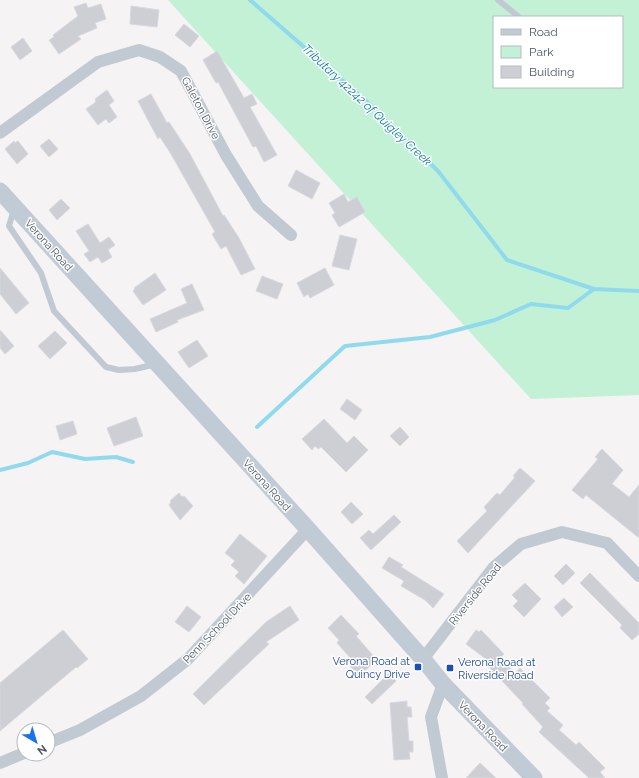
<svg xmlns="http://www.w3.org/2000/svg" width="639" height="778" font-family="Raleway,sans-serif">
<style>
.green{fill:#c3f1d5;fill-rule:evenodd}
.lines{fill:none;stroke-linecap:round;stroke-linejoin:round}
.stream{stroke:#90daee;stroke-width:4}
.building{fill:#cdcfd5;stroke:#d7d9de}
.lane{stroke:#c1cad2;stroke-width:6}
.street{stroke:#c1cad2;stroke-width:12}
.secondary{stroke:#c1cbd6;stroke-width:17}
.transit-dot{fill:#1a4fb4;stroke:#fff;stroke-width:1.5}
.labels{text-anchor:middle;stroke-width:3;stroke-linejoin:round;paint-order:stroke}
.street-label{font-size:11px;fill:#4a5661;stroke:#fff}
.transit-label{font-size:11px;fill:#164399;stroke:#fff;text-anchor:end}
.water-label{font-size:12px;font-style:italic;fill:#0c7c9b;stroke:#fff}
</style>
<rect width="100%" height="100%" fill="#f5f3f3"/>
<!-- green -->
<path class="green" d="M168,0h471v395l-108,4zM494,17h128v70h-128z"/>
<g class="lines">
<!-- stream -->
<path class="stream" d="M250,0l115,100 73,71 69,89 87,29 45,2
M257,427l88,-81 85,-9 65,-17 36,-16 37,4 26,-19
M0,470l28,-7 24,-11 33,7 31,-2 17,5"/>
</g>
<!-- building -->
<path class="building" d="M86,3l2,5 13,-4 5,15 -11,4 2,5 -19,8 3,3 -22,15 -10,-14 5,-3 -1,-2 25,-19 -4,-9z
M131,6l28,4 -2,17 -27,-3z
M184,24l15,12 -9,11 -15,-12z
M23,38l9,13 -12,9 -9,-13z
M217,51l27,47 8,-4 5,10 -7,3 27,48 -13,7 -8,-16 -3,1 -35,-65 -2,1 -13,-23z
M107,90l7,11 -5,4 8,12 -8,6 -3,-4 -8,6 -12,-16 10,-7 -1,-3z
M151,94l16,29 2,-1 21,32 33,62 1,-1 15,23 16,31 -14,6 -15,-29 -5,3 -9,-15 3,-2 -44,-78 -11,-17 -2,2 -20,-38z
M49,139l9,10 -9,8 -9,-11z
M14,141l1,2 3,-2 10,13 -11,10 -12,-15z
M296,170l24,13 -8,16 -24,-13z
M344,194l4,8 9,-5 8,15 -26,15 -7,-12 3,-2 -6,-10z
M61,199l9,9 -13,12 -8,-10z
M88,224l12,19 9,-6 6,8 -7,5 4,7 -10,6 -4,-6 -8,5 -6,-8 5,-3 -13,-20z
M340,235l17,4 -8,31 -17,-4z
M0,268l29,35 -13,11 -16,-20z
M325,268l9,17 -24,13 -2,-4 -4,3 -7,-14z
M155,273l11,17 -23,15 -10,-14 2,-2 -1,-1z
M262,276l21,8 -6,15 -21,-8z
M192,284l12,26 -27,10 1,2 -22,10 -6,-13 37,-16 -6,-14z
M0,330l14,16 -9,8 -5,-6z
M55,331l12,12 -17,16 -12,-13z
M197,340l11,16 -19,12 -11,-16z
M347,399l15,11 -7,10 -15,-11z
M136,417l7,19 -29,10 -7,-18z
M324,419l23,24 7,-7 14,14 -22,22 -25,-25 -3,2 -3,-3 -3,4 -10,-11z
M73,421l4,13 -17,6 -4,-14z
M400,427l9,10 -9,9 -10,-10z
M602,449l21,21 -11,14 17,13 10,-12v53l-53,-43 -3,4 -11,-9 26,-31 -3,-2z
M520,468l15,13 -67,72 -11,-12 30,-30 -3,-4 13,-14 3,2 15,-18 -2,-1z
M179,493l3,4 2,-1 9,10 -13,14 -11,-15 2,-3 -1,-1z
M351,502l12,12 -11,10 -11,-12z
M394,515l7,7 -30,28 -11,-12 9,-8 4,4z
M240,534l27,22 -23,28 -9,-8 4,-4 -8,-7 4,-4 -10,-8z
M389,557l14,8 -2,2 43,27 -11,14 -8,-8 -24,-14 3,-5 -22,-13z
M566,564l9,9 -12,12 -9,-9z
M590,573l49,50v11l-7,6 -12,-12 2,-3 -42,-42z
M525,583l16,16 -17,18 -11,-11 5,-5 -6,-6z
M564,598l9,9 -11,10 -8,-10z
M187,606l14,11 -12,15 -14,-10z
M290,606l9,14 -33,22 3,2 -65,61 -11,-11 73,-72z
M341,615l18,19 -3,2 21,24 -18,16 -9,-10 4,-4 -17,-19 2,-3 -11,-12z
M63,630l25,29 -11,9 -1,-1 -76,64v-48z
M476,630l3,2 2,-2 23,24 -4,4 15,15 5,-5 30,30 -5,5 5,5 -3,3 16,14 -4,5 17,15 3,-3 26,26 -5,4 5,6h-16l-50,-46 4,-5 -21,-23 1,-1 -40,-42 3,-2 -20,-15z
M389,673l7,8 -24,23 -7,-7z
M407,701v6h4l1,10h-5l2,24h4v11h-4l1,7 -16,1 -4,-57z
M480,763l16,15h-30z"/>
<g class="lines">
<!-- lane -->
<path class="lane" d="M498,0l21,17
M14,209l-5,17 32,47 13,38 52,56 13,3 16,-1 21,-5"/>
<!-- street -->
<path class="street" d="M0,133l98,-71 41,-12 21,7 21,14 45,84 32,51 33,29
M423,659l71,-92 27,-23 41,-12 45,11 32,33
M48,743l32,-13 61,-34 47,-37 120,-130
M0,763l24,-10
M442,778l-11,-61 12,-33"/>
<!-- secondary -->
<path class="secondary" d="M0,191l306,336 117,132 20,25 91,94"/>
</g>
<!-- markers -->
<g class="transit-dot">
<rect x="414" y="663" width="8" height="8" rx="2"/>
<rect x="446" y="664" width="8" height="8" rx="2"/>
</g>
<g class="labels">
<!-- street labels -->
<g class="street-label">
<text transform="translate(201 108) rotate(62)" y="4">Galeton Drive</text>
<text transform="translate(49 245) rotate(48)" y="4">Verona Road</text>
<text transform="translate(267 485) rotate(48)" y="4">Verona Road</text>
<text transform="translate(475 594) rotate(-51)" y="4">Riverside Road</text>
<text transform="translate(217 628) rotate(-46)" y="4">Penn School Drive</text>
<text transform="translate(483 726) rotate(46)" y="4">Verona Road</text>
</g>
<!-- transit labels -->
<g class="transit-label">
<text x="410" y="665">Verona Road at<tspan x="410" dy="13">Quincy Drive</tspan></text>
<text x="458" y="666" text-anchor="start">Verona Road at<tspan x="458" dy="13">Riverside Road</tspan></text>
</g>
<!-- water labels -->
<g class="water-label">
<text transform="translate(367 105) rotate(43)" y="4">Tributary 42242 of Quigley Creek</text>
</g>
</g>
<!-- legend -->
<rect x="493" y="16" width="130" height="72" fill="#ffffff" stroke="#b7bbc0"/>
<rect x="501" y="29" width="20" height="6" fill="#c1cbd6" stroke="#b7bbc0"/>
<text x="529" y="36" font-size="12" fill="#4a5661">Road</text>
<rect x="501" y="46" width="20" height="12" fill="#c3f1d5" stroke="#b7bbc0"/>
<text x="529" y="56" font-size="12" fill="#4a5661">Park</text>
<rect x="501" y="66" width="20" height="12" fill="#cdcfd5" stroke="#b7bbc0"/>
<text x="529" y="76" font-size="12" fill="#4a5661">Building</text>
<!-- north arrow -->
<g transform="translate(36 742) rotate(142)"><circle r="19" fill="#ffffff" stroke="#b7bbc0"/>
<path d="M0-3L7 15L0 10L-7 15Z" fill="#1a73e8"/>
<text y="-6" font-size="11" font-weight="bold" text-anchor="middle" fill="#4a5661">N</text>
</g>
</svg>
